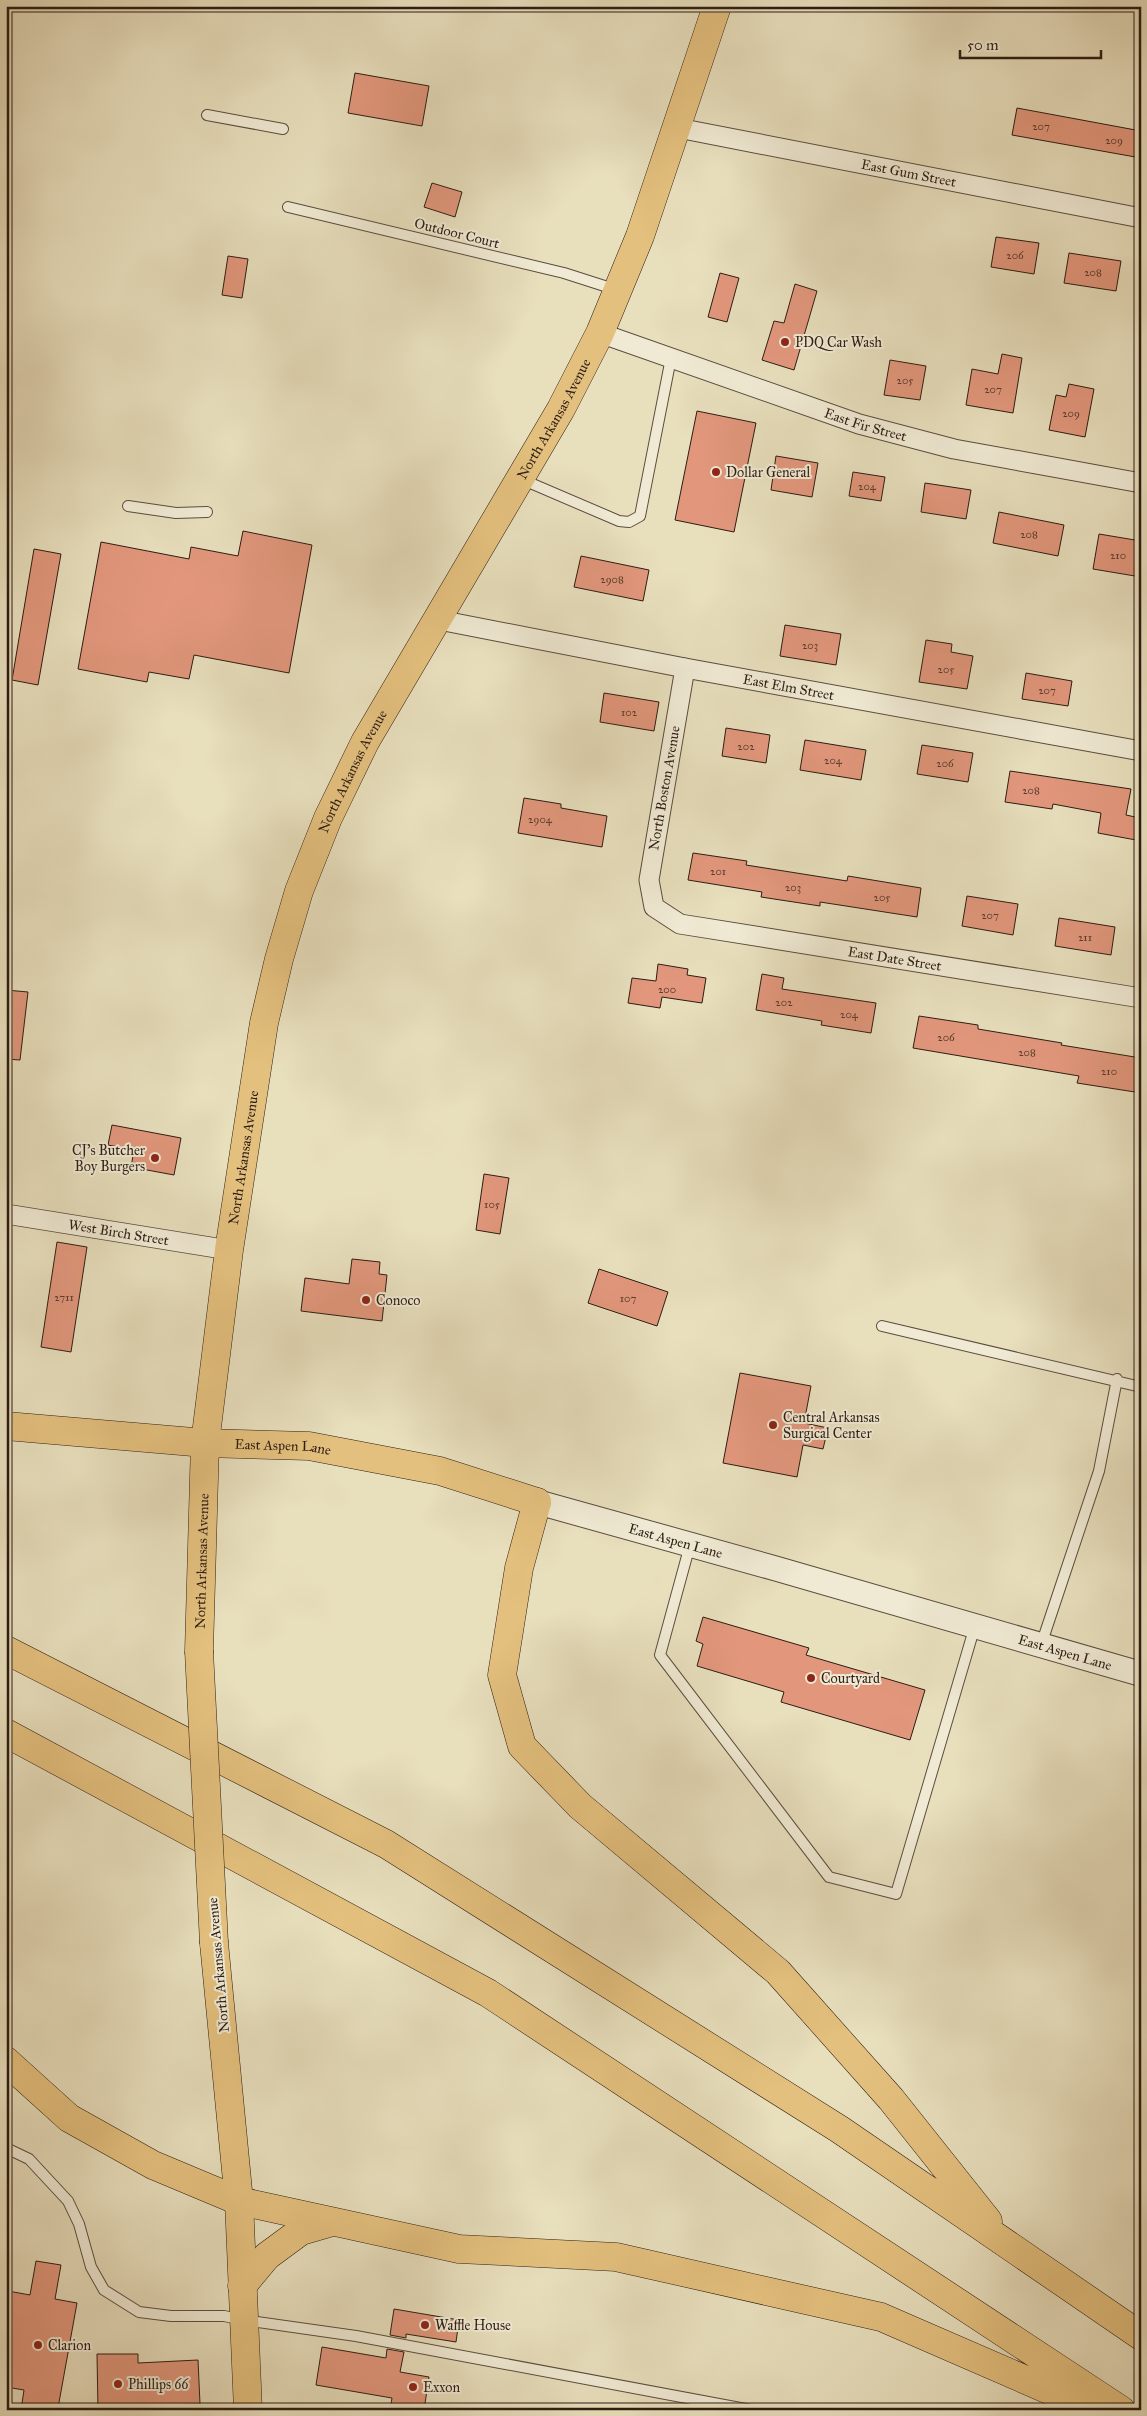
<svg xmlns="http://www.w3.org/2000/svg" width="1147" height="2416" font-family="'IM FELL Great Primer',serif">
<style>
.building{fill:#e2977c;stroke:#2c1c13}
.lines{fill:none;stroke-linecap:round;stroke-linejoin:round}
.service-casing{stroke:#5b4d3e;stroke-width:12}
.minor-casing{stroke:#5b4d3e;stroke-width:21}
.tertiary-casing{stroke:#5b4d3e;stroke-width:26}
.primary-casing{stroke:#2c1c13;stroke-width:29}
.trunk-casing{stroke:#2c1c13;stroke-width:29}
.motorway-casing{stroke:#2c1c13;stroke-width:29}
.service{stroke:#f0ead4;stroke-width:10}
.minor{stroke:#f0ead4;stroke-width:19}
.tertiary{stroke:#f0ead4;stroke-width:24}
.primary{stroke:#e4c07e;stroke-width:28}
.trunk{stroke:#e4c07e;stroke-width:28}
.motorway{stroke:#e4c07e;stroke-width:28}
.trunk-bridge-casing{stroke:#2c1c13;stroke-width:29;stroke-linecap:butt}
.trunk-bridge{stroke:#e4c07e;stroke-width:28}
.poi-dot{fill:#8f2418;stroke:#f0ead4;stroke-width:2}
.labels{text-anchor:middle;stroke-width:4;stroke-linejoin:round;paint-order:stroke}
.number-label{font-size:11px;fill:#5a3b2d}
.street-label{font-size:14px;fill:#2c1c13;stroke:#f0ead4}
.poi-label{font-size:14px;fill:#2c1c13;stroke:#f0ead4;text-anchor:start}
</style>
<rect width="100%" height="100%" fill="#e8dfbd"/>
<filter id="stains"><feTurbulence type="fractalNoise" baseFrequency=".004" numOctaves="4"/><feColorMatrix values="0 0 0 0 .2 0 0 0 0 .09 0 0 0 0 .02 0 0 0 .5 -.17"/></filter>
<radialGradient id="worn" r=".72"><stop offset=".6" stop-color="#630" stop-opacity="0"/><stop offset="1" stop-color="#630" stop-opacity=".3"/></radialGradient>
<!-- building -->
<path class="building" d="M355,73l74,13 -7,40 -74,-13z
M1017,108l124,23v27l-129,-23z
M432,183l30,9 -7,25 -31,-10z
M996,237l43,6 -5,31 -43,-7z
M1069,253l52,8 -5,30 -52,-8z
M228,256l20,3 -6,39 -20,-3z
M720,273l19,5 -12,44 -19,-5z
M795,284l22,7 -23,79 -32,-10 12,-39 10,2z
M1002,354l20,4 -9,55 -47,-8 6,-36 26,5z
M890,360l36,6 -6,34 -36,-5z
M1069,384l25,5 -9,48 -36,-7 7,-35 10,2z
M697,411l59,12 -22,109 -59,-12z
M776,456l42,7 -6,34 -41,-7z
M853,472l32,5 -4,24 -32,-5z
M925,483l46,7 -5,29 -45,-7z
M999,512l65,13 -6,31 -65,-13z
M243,531l69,14 -23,128 -95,-18 -5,24 -40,-7 -2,10 -69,-13 23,-127 88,17 2,-12 47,9z
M1099,534l42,7v36l-48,-8z
M34,549l27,5 -23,131 -26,-5z
M581,556l68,14 -6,31 -69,-14z
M785,625l56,9 -5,31 -56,-9z
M926,640l26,4 -1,8 22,4 -6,33 -48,-7z
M1026,673l46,8 -4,25 -46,-7z
M604,693l55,9 -5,29 -54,-9z
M726,728l44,7 -4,28 -44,-7z
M805,740l61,10 -5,30 -61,-10z
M922,745l51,8 -5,29 -51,-8z
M1010,771l121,18 -5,26 14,3 -4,22 -38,-7 3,-20 -48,-9 -1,5 -47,-7z
M524,798l37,6v4l46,8 -5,31 -84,-14z
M693,853l54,8 -1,4 101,16 1,-5 73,12 -4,29 -97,-15v4l-59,-9 1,-5 -74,-12z
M967,896l51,8 -5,31 -51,-9z
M1059,918l56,9 -4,28 -56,-9z
M658,964l30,5 -1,6 19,3 -4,25 -40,-6 -2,11 -32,-5 4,-25 24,3z
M762,974l22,4 -2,11 94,14 -5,30 -50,-8 1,-4 -66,-11z
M6,990l22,2 -8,68 -14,-1z
M919,1016l59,9v4l84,14 -1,2 80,13 -6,34 -58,-9 2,-7 -166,-28z
M112,1125l69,13 -7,37 -43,-8 3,-17 -26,-5z
M484,1174l25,4 -9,56 -24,-4z
M57,1242l30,5 -16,105 -30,-5z
M352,1259l28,3 -1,12 8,1 -5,46 -81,-10 4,-33 44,6z
M599,1269l69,23 -11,34 -69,-23z
M740,1373l71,13 -7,37 24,5 -5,21 -20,-4 -6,32 -74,-14z
M703,1617l106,31 -3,7 119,35 -15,50 -129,-38 3,-10 -87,-26 6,-22 -7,-3z
M36,2261l25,4 -6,34 22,4 -19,105 -19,-3 -1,5h-17l3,-20 -18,-3v-87l2,-9 22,4z
M394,2309l65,11 -3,22 -50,-8v4l-16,-3z
M322,2347l64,11 1,-9 17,3 -4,20 29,5 -5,33h-34l2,-12 -76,-13z
M97,2354h41v9l60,-3 2,44 -61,2v4h-41z"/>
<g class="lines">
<!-- service casing -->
<g class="service-casing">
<path id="service" d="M207,115l76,14
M288,207l276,66 53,17
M521,479l98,42 10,1 11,-6 31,-158
M128,506l48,7 31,-1
M882,1326l259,61
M690,1545l-30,110 169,222 67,17 79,-268
M1041,1645l58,-174 18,-92
M6,2148l23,11 39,42 11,23 12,43 13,23 35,22 32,4h53l19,4 113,16 395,74"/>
</g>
<!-- minor casing -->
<g class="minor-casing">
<g id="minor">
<path id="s1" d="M678,128l463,90"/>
<path id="s2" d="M600,333l259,91 95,25 187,34"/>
<path id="s3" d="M439,620l246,48 456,83"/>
<path id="s4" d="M685,668l-36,212 5,27 26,17 461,74"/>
<path id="s5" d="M6,1214l223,36"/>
</g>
</g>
<!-- tertiary casing -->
<g class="tertiary-casing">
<g id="tertiary">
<path id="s6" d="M537,1502l237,66 367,106"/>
</g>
</g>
<!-- primary casing -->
<g class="primary-casing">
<g id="primary">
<path id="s7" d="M205,1443l24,-193 35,-227 15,-64 20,-68 29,-73 37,-76 196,-333 39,-76 40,-97 77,-230"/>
</g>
</g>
<!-- trunk casing -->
<g class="trunk-casing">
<g id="trunk">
<path id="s8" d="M199,1651l6,-208 104,3 131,25 97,31"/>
<path d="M214,1943l25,258 9,209"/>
</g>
</g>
<!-- motorway casing -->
<g class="motorway-casing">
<path id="motorway" d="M6,1426l199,17
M537,1502l-18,66 -17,107 20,71 58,60 198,166 113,127 97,122
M6,1650l380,194 453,285 302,207
M6,1733l482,260 633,417
M6,2061l63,57 84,47 86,36 220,48 157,8 265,60 214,93
M242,2286l25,-30 34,-25 31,-9"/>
</g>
<!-- service -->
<use href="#service" class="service"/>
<!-- minor -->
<use href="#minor" class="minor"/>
<!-- tertiary -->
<use href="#tertiary" class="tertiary"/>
<!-- primary -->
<use href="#primary" class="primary"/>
<!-- trunk -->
<use href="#trunk" class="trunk"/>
<!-- motorway -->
<use href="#motorway" class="motorway"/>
<!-- trunk-bridge casing -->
<g class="trunk-bridge-casing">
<path id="trunk-bridge" d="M199,1651l15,292"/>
</g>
<!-- trunk-bridge -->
<use href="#trunk-bridge" class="trunk-bridge"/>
</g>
<!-- markers -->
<g class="poi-dot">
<circle cx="785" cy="342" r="5"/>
<circle cx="716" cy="472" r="5"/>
<circle cx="155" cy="1158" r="5"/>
<circle cx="366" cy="1300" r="5"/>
<circle cx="773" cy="1425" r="5"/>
<circle cx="811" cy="1678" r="5"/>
<circle cx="425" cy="2325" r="5"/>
<circle cx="38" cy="2345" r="5"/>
<circle cx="118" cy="2384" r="5"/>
<circle cx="413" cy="2387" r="5"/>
</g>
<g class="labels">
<!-- number labels -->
<g class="number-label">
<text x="1041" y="130">207</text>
<text x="1114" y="144">209</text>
<text x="1015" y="259">206</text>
<text x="1093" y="276">208</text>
<text x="905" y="384">205</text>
<text x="993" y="393">207</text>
<text x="1071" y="417">209</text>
<text x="867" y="490">204</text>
<text x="1029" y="538">208</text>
<text x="1118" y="559">210</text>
<text x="612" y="583">2908</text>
<text x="810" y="649">203</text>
<text x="946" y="673">205</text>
<text x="1047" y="694">207</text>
<text x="629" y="716">102</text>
<text x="746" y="750">202</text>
<text x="833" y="764">204</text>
<text x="945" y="767">206</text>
<text x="1031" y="794">208</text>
<text x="540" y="823">2904</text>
<text x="718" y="875">201</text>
<text x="793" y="891">203</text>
<text x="882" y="901">205</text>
<text x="990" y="919">207</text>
<text x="1085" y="941">211</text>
<text x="667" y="993">200</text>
<text x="784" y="1006">202</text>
<text x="849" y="1018">204</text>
<text x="946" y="1041">206</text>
<text x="1027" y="1056">208</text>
<text x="1109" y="1075">210</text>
<text x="492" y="1208">105</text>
<text x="64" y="1301">2711</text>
<text x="628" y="1302">107</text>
</g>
<!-- street labels -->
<g class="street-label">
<text dy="5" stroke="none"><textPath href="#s1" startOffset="235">East Gum Street</textPath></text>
<text transform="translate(457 233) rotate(14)" y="5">Outdoor Court</text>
<text dy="5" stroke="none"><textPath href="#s7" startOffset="1098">North Arkansas Avenue</textPath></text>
<text dy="5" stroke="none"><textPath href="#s2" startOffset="281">East Fir Street</textPath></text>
<text dy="5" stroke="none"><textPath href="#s3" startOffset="356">East Elm Street</textPath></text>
<text dy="5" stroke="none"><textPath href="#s7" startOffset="692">North Arkansas Avenue</textPath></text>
<text transform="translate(664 788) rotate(-80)" y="5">North Boston Avenue</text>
<text dy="5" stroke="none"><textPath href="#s4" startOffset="491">East Date Street</textPath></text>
<text dy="5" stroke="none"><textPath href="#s7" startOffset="288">North Arkansas Avenue</textPath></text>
<text dy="5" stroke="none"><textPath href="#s5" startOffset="114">West Birch Street</textPath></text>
<text dy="5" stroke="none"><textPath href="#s8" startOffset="286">East Aspen Lane</textPath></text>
<text dy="5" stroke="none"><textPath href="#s6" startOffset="144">East Aspen Lane</textPath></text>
<text dy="5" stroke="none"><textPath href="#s8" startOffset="90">North Arkansas Avenue</textPath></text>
<text dy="5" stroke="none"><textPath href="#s6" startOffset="549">East Aspen Lane</textPath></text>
<text transform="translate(218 1965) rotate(-95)" y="5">North Arkansas Avenue</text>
</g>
<!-- poi labels -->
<g class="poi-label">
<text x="795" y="347">PDQ Car Wash</text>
<text x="726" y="477">Dollar General</text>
<text x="145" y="1155" text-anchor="end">CJ's Butcher<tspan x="145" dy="16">Boy Burgers</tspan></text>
<text x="376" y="1305">Conoco</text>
<text x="783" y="1422">Central Arkansas<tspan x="783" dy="16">Surgical Center</tspan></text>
<text x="821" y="1683">Courtyard</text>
<text x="435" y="2330">Waffle House</text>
<text x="48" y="2350">Clarion</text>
<text x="128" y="2389">Phillips 66</text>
<text x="423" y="2392">Exxon</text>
</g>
</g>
<!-- margin -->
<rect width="1147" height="2416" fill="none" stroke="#e8dfbd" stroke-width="25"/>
<rect x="8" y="8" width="1132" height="2401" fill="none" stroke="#2c1c13" stroke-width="2.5"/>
<rect x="12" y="12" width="1122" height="2391" fill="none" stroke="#2c1c13"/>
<!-- scale -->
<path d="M960 50v8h141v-8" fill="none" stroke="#2c1c13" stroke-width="2.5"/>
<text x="967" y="50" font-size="15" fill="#2c1c13" stroke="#f0ead4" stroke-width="4" paint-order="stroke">50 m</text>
<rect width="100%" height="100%" filter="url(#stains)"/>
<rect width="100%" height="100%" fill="url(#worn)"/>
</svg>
